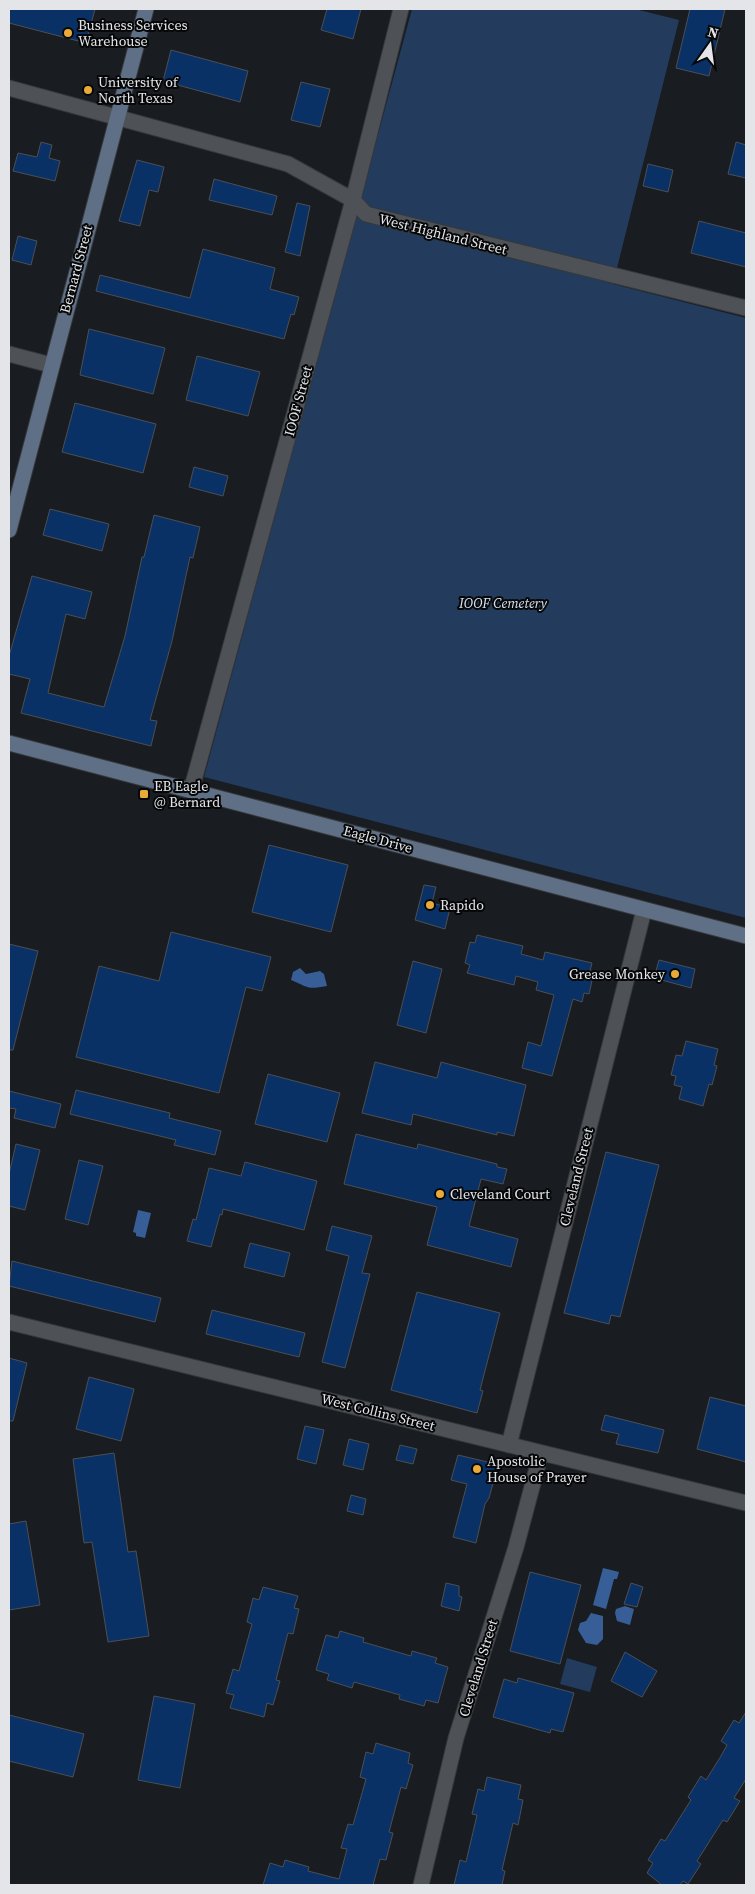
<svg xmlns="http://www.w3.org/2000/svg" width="755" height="1894" font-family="'Source Serif 4',serif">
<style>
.green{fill:#233b5c}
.water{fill:#375e96}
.building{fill:#093165;stroke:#4c4f54}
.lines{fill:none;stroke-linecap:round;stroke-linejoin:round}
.street-casing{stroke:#36383b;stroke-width:17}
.secondary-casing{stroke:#36383b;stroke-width:17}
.street{stroke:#4e5257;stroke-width:15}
.secondary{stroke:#5f6f86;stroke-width:15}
.poi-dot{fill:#eaaa39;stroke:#060708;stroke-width:2}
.labels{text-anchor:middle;stroke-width:4;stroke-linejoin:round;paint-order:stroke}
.poi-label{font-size:14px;fill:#e3e5e8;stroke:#060708;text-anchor:start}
.street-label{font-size:14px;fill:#e3e5e8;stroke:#060708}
.park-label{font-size:14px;font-style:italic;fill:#d7e3f3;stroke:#060708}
</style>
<rect width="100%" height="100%" fill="#191c20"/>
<!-- green -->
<path class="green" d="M412,9h223l44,11 -66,264 133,34v600l-542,-141z
M567,1658l30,9 -7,25 -30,-8z"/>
<!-- water -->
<path class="water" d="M300,968l6,6 14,-3 4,3 3,12c-21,4 -19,1 -36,-6l2,-8z
M138,1210l13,3 -6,25 -9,-2v-3l-3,-1z
M603,1568l16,4 -2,7h-3l-8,30 -13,-4z
M625,1606l9,3 -4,16 -13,-4 -2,-8 1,-4z
M591,1613l12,3v23l-6,6 -11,-2 -8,-13 2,-7 6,-2z"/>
<!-- building -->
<path class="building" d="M9,9h86l-9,34 -77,-20z
M327,9h34l-8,30 -32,-9z
M690,9h35l-16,67 -33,-8z
M171,50l77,21 -8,31 -77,-21z
M301,82l29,7 -10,38 -29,-7z
M41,142l11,3 -3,13 11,3 -5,20 -42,-10 5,-18 19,4z
M736,142l10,3v33l-18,-4z
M137,160l27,7 -6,25 -9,-2 -9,36 -21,-5z
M648,164l25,6 -5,22 -25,-6z
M214,179l63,17 -5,19 -63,-15z
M297,203l13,3 -10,50 -15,-4z
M699,221l47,12v34l-55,-14z
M18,236l19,5 -6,24 -19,-5z
M203,249l72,19 -5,21 29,8 -5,18 -3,-1 -7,25 -188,-48 4,-16 90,23z
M89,329l76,19 -12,46 -73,-19z
M197,356l63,16 -12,44 -62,-16z
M75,403l81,21 -13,49 -81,-21z
M194,467l34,9 -5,20 -34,-9z
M50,509l59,15 -7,27 -59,-16z
M154,515l46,12 -7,31 -3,-1 -18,84 -22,79 7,1 -6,25 -130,-33 9,-34 -21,-5v-18l23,-80 60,16 -7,27 -19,-5 -18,79 56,14 21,-71 17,-79h2z
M269,845l79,20 -17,67 -79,-20z
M424,885l12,2 -4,16 18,5 -5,21 -30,-9z
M171,932l100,25 -9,34 -16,-4 -27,106 -143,-36 23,-91 60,15z
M477,935l46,11 -2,8 22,6 2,-8 47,11 -2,8 4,1 -5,22 -5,-1 -2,9 -9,-3 -21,77 -30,-8 6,-26 13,4 13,-51 -18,-5 2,-8 -22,-6 -2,9 -47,-12 3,-8 -5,-2 5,-21 5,1z
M9,944l29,7 -25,99h-4z
M659,960l36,9 -4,19 -37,-10z
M413,961l29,8 -16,64 -29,-8z
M686,1041l32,8 -4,16 3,1 -5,19 -3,-1 -6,22 -24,-7 3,-12 -8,-2 2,-9 -5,-1 5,-20 6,1z
M375,1062l62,16 4,-16 85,23 -12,51 -17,-4v3l-84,-21 -2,11 -49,-12z
M268,1074l72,19 -13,49 -72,-18z
M76,1090l94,23 -1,5 52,13 -6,24 -41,-10 2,-5 -106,-26z
M9,1091l52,13 -6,24 -41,-10 2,-9 -7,-1z
M356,1134l61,15 1,-5 79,20v3l10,2 -4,15 -22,-5 -12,47 49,13 -7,28 -84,-22 10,-38 -93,-23z
M16,1144l24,6 -15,60 -16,-4v-32z
M606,1152l53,13 -39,152 -9,-2 -2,9 -45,-11z
M79,1160l24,6 -15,59 -23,-6z
M245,1162l72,19 -13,49 -81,-21 -1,6 -2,-1 -9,33 -24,-6 6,-22 3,1 13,-52 32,8z
M332,1226l40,10 -10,37 8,1 -25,94 -23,-6 27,-106 -23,-6z
M250,1243l40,10 -6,24 -40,-10z
M12,1261l149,37 -6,24 -146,-36z
M417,1292l83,21 -20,77 3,1 -6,22 -86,-23z
M212,1310l93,23 -6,24 -93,-23z
M9,1358l18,5 -14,58h-4z
M89,1377l45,12 -13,52 -45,-12z
M710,1397l36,9v56l-49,-13z
M605,1415l59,15 -6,23 -42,-9 3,-10 -18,-4z
M305,1426l19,4 -8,34 -19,-5z
M349,1439l20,5 -6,26 -20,-5z
M400,1445l17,4 -4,15 -17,-4z
M114,1453l14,99 8,-1 13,85 -41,6 -16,-100 -8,1 -11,-84z
M458,1455l42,10 -4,16 -2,-1 -5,18 -4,6 -9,39 -23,-6 14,-53 -16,-4z
M351,1495l15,4 -3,16 -16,-4z
M26,1521l14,84 -31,5v-86z
M530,1572l51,13 -21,79 -50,-13z
M446,1583l13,3v10l3,1 -3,14 -18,-5z
M631,1583l12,4 -6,20 -13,-3z
M263,1587l35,9 -4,12 5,1 -6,25 -5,-1 -12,47 4,1 -7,24 -6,-2 -3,14 -34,-9 4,-13 -8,-2 7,-24 6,2 13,-47 -5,-2 6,-24 6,2z
M340,1631l24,7 -1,4 48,14 1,-5 25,7 -2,5 13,4 -10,36 -12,-3 -2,6 -25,-7 1,-4 -46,-13 -2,6 -25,-8 2,-6 -13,-4 10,-35 12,3z
M625,1652l32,19 -15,26 -31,-16z
M518,1678l56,15 -11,39 -12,-3 -1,4 -57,-16 11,-38 13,4z
M154,1696l41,8 -15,84 -42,-8z
M746,1712v67l-12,19 6,3 -13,21 -4,-2 -26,41 4,3 -13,20 -5,-3 -3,4h-18l-15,-12 6,-10 -5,-3 13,-21 4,2 26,-41 -3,-3 13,-21 5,4 15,-24 6,-11 -6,-4 13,-21 5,3z
M9,1715l75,19 -11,43 -64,-16z
M376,1743l34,10 -2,10 5,2 -7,24 -5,-2 -12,45 4,1 -7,27 -6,-1 -7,26h-110l7,-22 13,4 2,-7 24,7 -1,4 31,8 8,-30 -6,-1 7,-24 5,1 13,-46 -6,-2 6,-25 7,2z
M487,1777l34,8 -3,14 5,1 -5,25 -5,-2 -11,47 3,1 -3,14h-48l6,-25 6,2 11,-47 -5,-1 6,-25 6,2z"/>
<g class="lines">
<!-- street casing -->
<g class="street-casing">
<path id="street" d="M9,88l279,76 65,36 13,14 380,94
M9,354l42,11
M191,791l162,-591 48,-191
M9,1322l737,181
M509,1445l135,-535
M421,1885l35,-147 60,-191 25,-94"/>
</g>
<!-- secondary casing -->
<g class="secondary-casing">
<path id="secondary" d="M9,530l137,-521
M9,743l737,193"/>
</g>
<!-- street -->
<use href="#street" class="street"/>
<!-- secondary -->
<use href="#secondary" class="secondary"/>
</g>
<!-- markers -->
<g class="poi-dot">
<circle cx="68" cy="33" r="5"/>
<circle cx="88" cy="90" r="5"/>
<rect x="139" y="789" width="10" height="10" rx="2.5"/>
<circle cx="430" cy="905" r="5"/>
<circle cx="675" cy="974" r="5"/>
<circle cx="440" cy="1194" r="5"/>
<circle cx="477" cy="1469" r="5"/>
</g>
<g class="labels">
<!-- poi labels -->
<g class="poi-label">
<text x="78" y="30">Business Services<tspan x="78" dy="16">Warehouse</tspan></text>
<text x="98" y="87">University of<tspan x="98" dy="16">North Texas</tspan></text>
<text x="154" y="791">EB Eagle<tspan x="154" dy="16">@ Bernard</tspan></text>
<text x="440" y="910">Rapido</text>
<text x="665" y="979" text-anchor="end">Grease Monkey</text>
<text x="450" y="1199">Cleveland Court</text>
<text x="487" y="1466">Apostolic<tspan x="487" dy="16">House of Prayer</tspan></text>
</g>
<!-- street labels -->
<g class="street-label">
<text transform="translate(443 234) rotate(14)" y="5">West Highland Street</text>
<text transform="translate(76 269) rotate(-75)" y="5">Bernard Street</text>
<text transform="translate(298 401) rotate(-75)" y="5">IOOF Street</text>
<text transform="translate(378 839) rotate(15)" y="5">Eagle Drive</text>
<text transform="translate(576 1177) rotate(-76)" y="5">Cleveland Street</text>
<text transform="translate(378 1412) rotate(14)" y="5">West Collins Street</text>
<text transform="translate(478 1668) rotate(-73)" y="5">Cleveland Street</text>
</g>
<!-- park labels -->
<g class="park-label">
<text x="503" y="608">IOOF Cemetery</text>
</g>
</g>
<!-- border -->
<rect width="755" height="1894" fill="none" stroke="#e3e5e8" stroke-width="20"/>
<!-- north arrow -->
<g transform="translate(710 45) rotate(14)" stroke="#060708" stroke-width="4" paint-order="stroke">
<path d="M0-4L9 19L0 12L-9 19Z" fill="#e3e5e8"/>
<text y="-8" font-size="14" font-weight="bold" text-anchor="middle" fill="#e3e5e8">N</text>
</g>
</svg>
